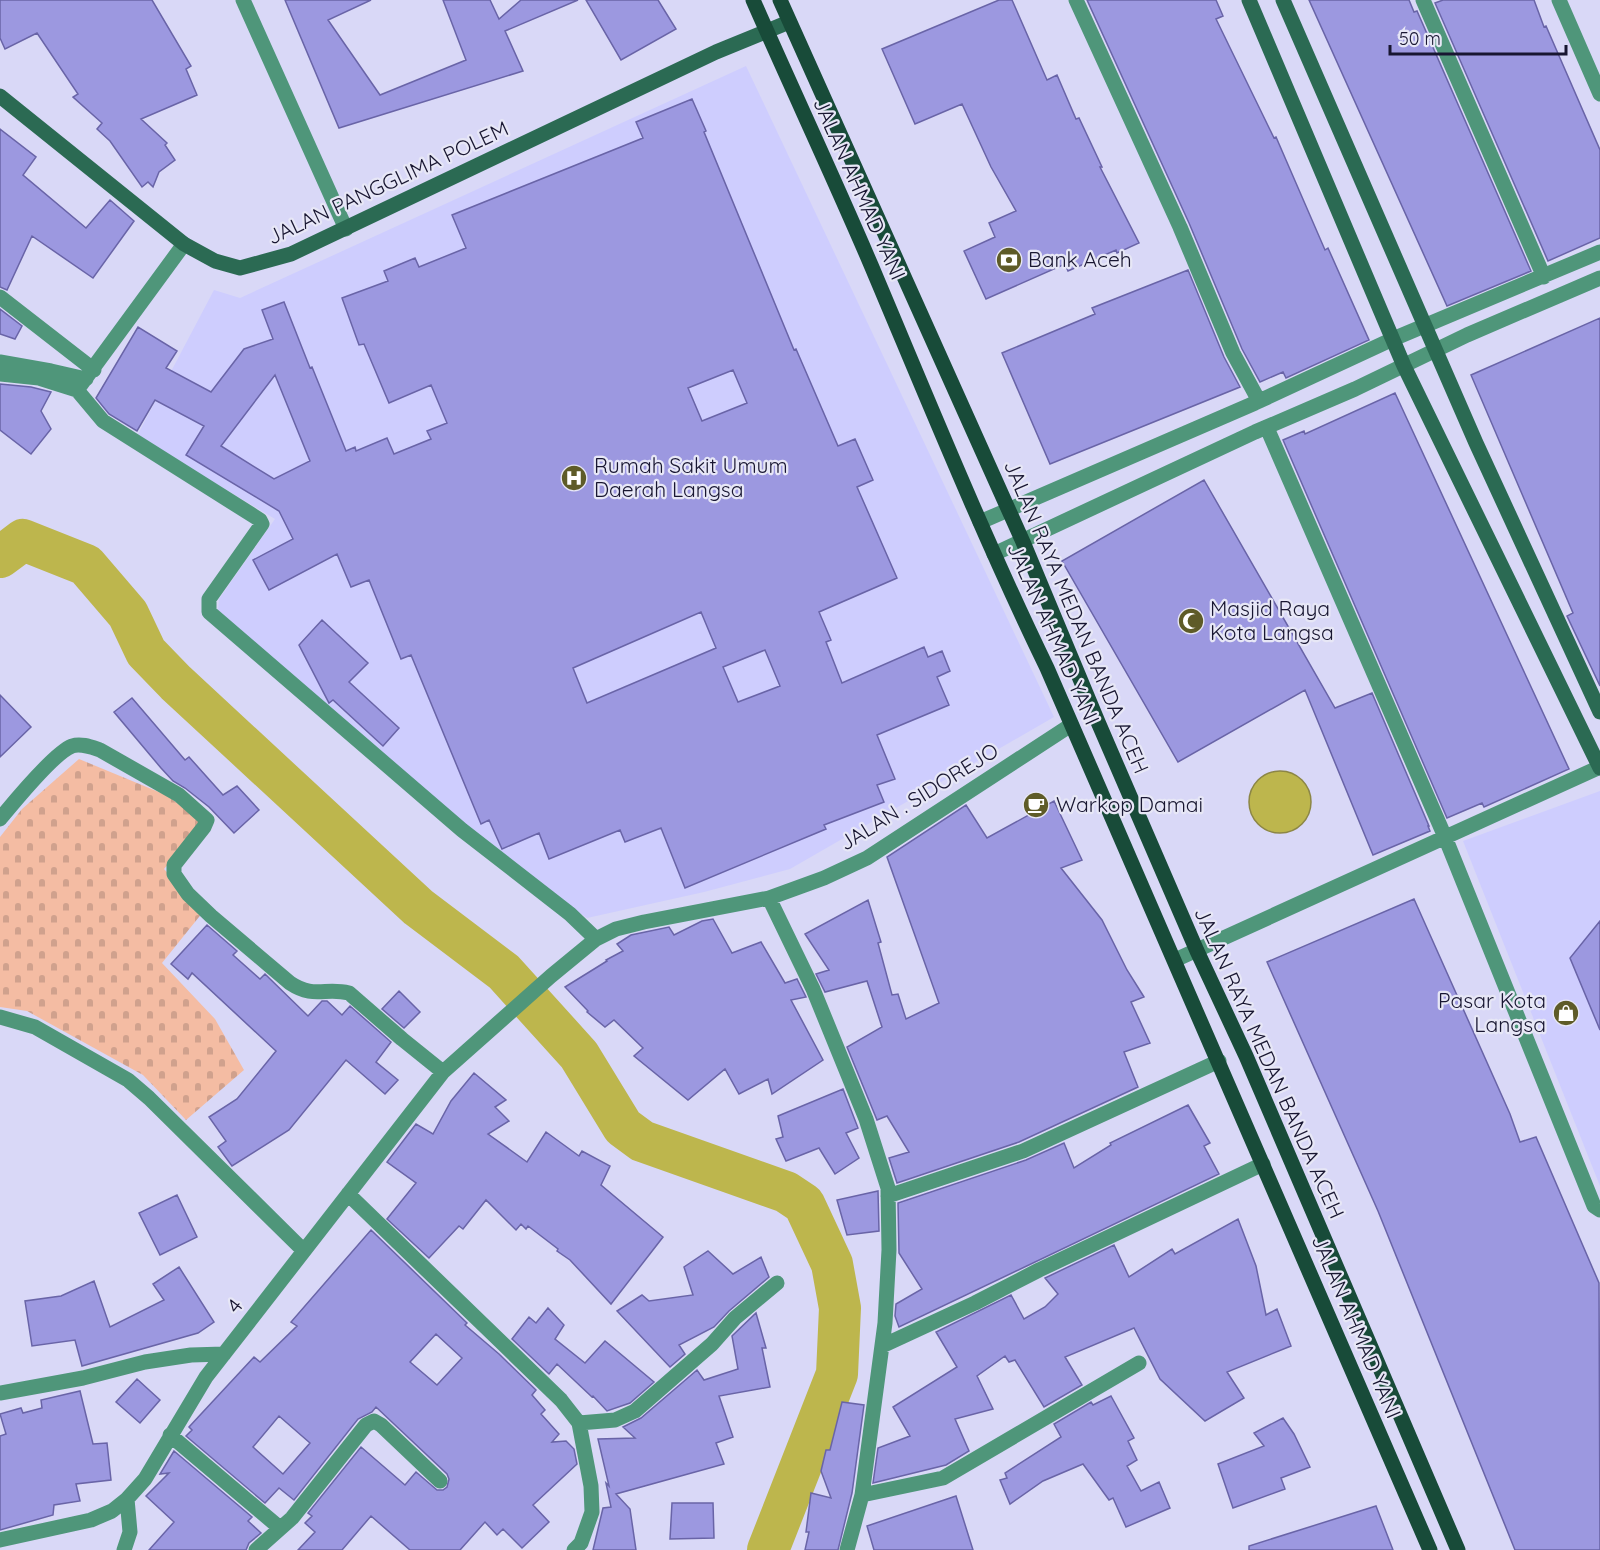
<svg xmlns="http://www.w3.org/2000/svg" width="1600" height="1550" font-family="Quicksand,sans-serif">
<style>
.built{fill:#cecdfe}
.cemetery{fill:url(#cemetery-stones)}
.water{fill:#bdb64d;stroke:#8c8645;stroke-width:1.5}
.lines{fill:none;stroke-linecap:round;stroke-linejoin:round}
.river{stroke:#bdb64d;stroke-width:42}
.building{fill:#9c98e0;stroke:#6964a7;stroke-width:1.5;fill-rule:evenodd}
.street{stroke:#4f967a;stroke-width:15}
.secondary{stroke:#2b6a53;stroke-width:15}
.primary{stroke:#184b39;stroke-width:15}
.labels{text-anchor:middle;stroke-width:4.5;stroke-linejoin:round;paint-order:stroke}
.street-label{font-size:21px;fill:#181631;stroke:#e7e7f6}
.poi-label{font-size:21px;fill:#181631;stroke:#e7e7f6;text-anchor:start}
</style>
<defs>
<pattern id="cemetery-stones" width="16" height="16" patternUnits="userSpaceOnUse" patternTransform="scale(1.5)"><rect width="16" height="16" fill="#f4bca3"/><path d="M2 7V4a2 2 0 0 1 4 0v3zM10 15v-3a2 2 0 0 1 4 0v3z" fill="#d0a18d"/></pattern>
</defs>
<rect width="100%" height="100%" fill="#d9d8f7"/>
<!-- built -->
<path class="built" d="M746,66l308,651 -264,152 -86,23 -117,26 -75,-52 -294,-255 1,-12 56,-80 -138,-83 77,-146 26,8z
M1600,791v395l-137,-345z"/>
<!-- cemetery -->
<path class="cemetery" d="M79,759l87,36 38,27 -40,47 39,43 -41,51 53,56 29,51 -58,50 -43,-45 -116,-64 -27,-4v-170l22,-28z"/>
<!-- water -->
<path class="water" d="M1249 802a31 31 0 1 1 62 0a31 31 0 1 1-62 0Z"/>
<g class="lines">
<!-- river -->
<path class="river" d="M0,557l23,-17 63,25 42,49 18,38 30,31 242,224 86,65 75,83 44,72 19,14 144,51 18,12 28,60 8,44 -3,66 -69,176"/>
</g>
<!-- building -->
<path class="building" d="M0,0h152l39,66 -5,3 11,26 -56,24 26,24 -2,2 10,15 -16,12 -6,15 -5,-5 -6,5 -32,-46 -13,-12 5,-6 -29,-26 5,-3 -41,-61 -32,16 -5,-11z
M285,0h86l-43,20 52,75 86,-35 -23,-60h47l9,19 22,-19h57l-73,31 18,40 -184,57z
M586,0h72l18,29 -55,31z
M999,0h13l35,80 10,-5 19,44 3,-1 23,49h-2l39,76 -22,10 -1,-3 -48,21 -3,-7 -79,35 -22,-48 31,-14 -6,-14 27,-12 -25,-44 -29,-63 -47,20 -33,-75z
M1087,0h129l7,16 -7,3 58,119 2,-1 49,113 3,-2 41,92 -83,38 -3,-6 -23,10 -18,-33 -53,-126z
M1309,0h100l5,12 3,-1 114,260 -84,35z
M1443,0h91l10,27 2,-1 54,124v88l-52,23 -113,-258z
M692,99l14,32 -2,1 90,218 2,-1 42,97 17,-7 18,41 -16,7 40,91 -78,34 12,28 -5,2 16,41 82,-36 4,10 14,-6 8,20 -13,6 12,28 -72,30 18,44 -18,6 7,17 -60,23 2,4 -141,59 -24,-60 -36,14 -5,-12 -71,29 -10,-26 -37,16 -13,-29 -8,4 -70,-169 -10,4 -32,-79 -18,7 -14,-33 -68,36 -16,-30 40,-21 -14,-28 -93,-56 18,-29 -49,-26 -18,31 -28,-17 -13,-16 42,-71 39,24 -11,17 45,24 33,-43 29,-10 -11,-29 22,-8 26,66 2,-1 34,84 9,-4 1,4 31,-13 7,16 37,-15 -4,-8 20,-8 -16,-38 -42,18 -25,-59 -5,1 -17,-47 46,-17 -4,-10 31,-13 4,9 47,-19 -14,-33 191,-77 -7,-16zM733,370l14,33 -45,18 -14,-33zM275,375l35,86 -36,18 -53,-33zM701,612l15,36 -129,55 -14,-35zM765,650l15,36 -42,16 -15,-35z
M0,129l36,28 -13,18 63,53 24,-28 24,21 -41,57 -61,-42 -25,54 -7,-3z
M1188,270l36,87 16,30 -190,77 -48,-111 93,-39 -3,-6z
M0,309l22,17 -7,13 -15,-5z
M1600,318v368l-33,-70 6,-3 -102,-238z
M0,384l31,3 20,5 -10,19 10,18 -20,25 -31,-24z
M1395,393l174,376 -85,38 -2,-4 -35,15 -164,-378 21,-9 1,3z
M1204,480l131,228 37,-15 57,133h-1l2,5 -57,24 -68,-165 -127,72 -116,-201z
M322,620l46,43 -19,19 50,46 -16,18 -50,-46 -4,3 -30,-58z
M0,695l31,32 -31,30z
M132,698l53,62 4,-3 34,38 14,-9 22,24 -25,23 -25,-26 -24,-19 -12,-7 -12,-13 -47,-56z
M1054,801l28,59 -21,8 41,52 25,50 17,27 -13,5 19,41 -26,9 14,35 -119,55 -122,41 -8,-25 20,-6 -22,-36 -10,4 -30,-73 35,-20 -15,-46 -42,11 -9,-18 13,-4 -24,-36 63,-34 13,42 -3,1 14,52 6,-1 8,25 33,-16 -52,-146 79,-52 21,33z
M1414,899l96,215 10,28 16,-5 63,146 1,267h-85l-137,-339 -111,-249z
M713,919l19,34 29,-11 24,41 12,-4 9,18 -15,3 32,60 -51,34 -4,-15 -29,15 -14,-25 -37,31 -54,-44 9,-8 -29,-28 -9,7 -18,-15 1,-1 -23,-24 42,-26 -1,-1 17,-9 -6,-7 14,-9 38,-8 5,8 28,-14z
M1600,921v109l-30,-72z
M207,925l30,26 -4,4 27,24 5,-5 43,42 14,-15h5l15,14 8,-9 41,36 -15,20 22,18 -13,14 -39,-34 -57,70 -57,36 -14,-19 8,-6 -17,-24 28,-18 39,-48 -84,-78 -4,6 -17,-15z
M399,991l21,21 -16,16 -22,-19z
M474,1073l32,27 -11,7 14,14 -21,13 39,28 19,-30 33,24 3,-5 28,15 -9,19 62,52 -52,67 -41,-44 -13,-9 1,-2 -30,-23 -2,3 -5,-5 -5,6 -30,-30 -23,29 -4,-3 -30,32 -42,-39 29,-36 -29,-21 29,-38 17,10 18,-33z
M843,1089l15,39 -12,5 13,25 -24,16 -16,-26 -33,13 -10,-22 7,-2 -5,-21z
M1188,1105l22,38 -6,3 15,28 -320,153 -4,-11 1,-12 26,-15 -23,-36 -1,-50 128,-43 38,-17 10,25 37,-23 -1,-2z
M878,1191l1,40 -32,4 -10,-35z
M177,1195l20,42 -37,18 -21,-42z
M1238,1219l18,47 10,49 11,-6 14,37 -64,26 17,26 -39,23 -45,-42 -26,-51 -69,29 17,28 -38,22 -29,-47 -6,2 -4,-6 -28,20 16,33 -38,10 14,32 -23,14 -73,18 5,-35 32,-12 -17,-29 64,-40 -21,-35 75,-37 13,24 21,-12 13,-13 -13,-16 69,-33 15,32 43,-28 3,5z
M371,1230l96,93 -2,2 34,29 37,36 -4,5 13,15 -4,4 18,20 -7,8 14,-1 8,8 3,15 -44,41 16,17 -27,26 -19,-19 -6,6 -12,-13 -25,28h-50l-39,-34 -29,34h-44l17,-18 -10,-9 7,-7 -4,-3 53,-66 44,38 11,-13 21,18h6l4,-3 2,-8 -2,-5 -71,-67 -4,5 -14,7 -64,81 -15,-12 -14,15 -79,-67 6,-6 -3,-3 65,-70 6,5 37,-36 -6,-4zM436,1334l26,24 -25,27 -27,-23zM279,1416l31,27 -27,31 -30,-27z
M708,1251l25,23 28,-17 8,20 -40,34 -15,16 -35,18 6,9 -15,13 -53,-56 25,-16 7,6 44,-6 -9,-28z
M179,1267l35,55 -16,11 -116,33 -7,-26 -43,6 -7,-45 36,-5 33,-15 16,46 54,-27 -11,-16z
M548,1308l16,17 -9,14 30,24 20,-22 49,41 -24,21 -23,8 -14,-15 -1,1 -35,-33 -8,10 -37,-35 17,-22 7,6z
M756,1313l10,35h-4l8,39 -51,9 14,41 -17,6 8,21 -108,30 14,15 6,41h-43l10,-42 8,-1 -5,-24 3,3 -11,-47 37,-1 -12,-11 18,-9 56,-48 7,10 34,-11 -6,-33z
M137,1379l23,21 -20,23 -24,-21z
M80,1391l13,53 14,-1 4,37 -35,4 4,17 -26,4 -1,10 -53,15v-94l6,-2 -6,-20 21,-6 2,5 19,-5 -1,-8z
M1111,1396l23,42 -6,3 9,19 -10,6 14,25 18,-9 11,26 -44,19 -13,-29 -4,2 -26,-36 -40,17 -33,23 -10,-24 7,-2 -2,-5 56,-36 -7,-13 37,-22 2,3z
M842,1402l22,3 -12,88 -14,57h-33l4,-18h-3l5,-39 20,5 -10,-27 5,-21h4z
M1283,1418l11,16 16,33 -29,11 4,11 -52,19 -15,-44 46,-18 -10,-13z
M174,1451l78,66 -4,4 13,12 -12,10 -3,7h-97l25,-28 -28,-26 23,-23 -9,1z
M956,1496l17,54h-99l-7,-24z
M672,1503h41l1,35 -44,1z
M1376,1506l17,44h-144v-4z"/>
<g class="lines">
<!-- street -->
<path class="street" d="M243,0l103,229
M1076,0l104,227 53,126 26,48
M1423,0l121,277
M1559,0l41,94
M0,297l94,73
M0,362l51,9 35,8
M0,374l39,4 38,12 26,31 157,99 2,4 -53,75v13l253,218 108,84 26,25
M77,390l107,-146
M1267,428l178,409 149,369 6,4
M980,522l275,-119 138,-64 207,-87
M994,554l261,-122 100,-43 112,-54 133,-57
M0,819c14,-17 54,-66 72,-73 9,-3 19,1 28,4l79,45 28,25 -3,7 -30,38v9l14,20 23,22 79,67c24,16 35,4 59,10l53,46 41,33
M769,898l44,91 53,130 22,69 1,62 -4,73 -23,172 -15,55
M1175,960l425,-193
M0,1017l35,10 93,53 21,18 155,153
M348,1194l213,206 18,23 12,63 1,26 -11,31 -7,7
M888,1196l135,-45 196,-90
M882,1346l93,-43 64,-33 224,-106
M0,1393l83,-15 62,-16 46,-7 33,-1
M579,1423l36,-3 20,-9 77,-67 23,-26 42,-35
M170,1435l110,93
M862,1495l81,-17 196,-115
M0,1540l91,-20 21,-9 15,-12 18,-20 61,-102 237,-305 108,-96 45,-37 20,-10 28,-7 125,-24 55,-20 43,-20 204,-133
M124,1550l6,-18 -3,-33
M256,1550l36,-32 74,-93 8,-4 7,4 59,56"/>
<!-- secondary -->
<path class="secondary" d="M1249,0l155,366 196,402
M1283,0l193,443 124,269
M0,96l184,148 31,17 25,7 51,-14 425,-202 73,-30"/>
<!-- primary -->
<path class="primary" d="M753,0c39,89 80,176 118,265 57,135 112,271 176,403l383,882
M780,0l243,542 75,180 99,229 49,105 212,494"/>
</g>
<!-- icons -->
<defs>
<g id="bank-disc" transform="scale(1.35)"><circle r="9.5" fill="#5e5b28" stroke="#e7e7f6"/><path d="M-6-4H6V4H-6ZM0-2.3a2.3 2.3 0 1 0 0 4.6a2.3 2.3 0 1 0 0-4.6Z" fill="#fff"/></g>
<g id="hospital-disc" transform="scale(1.35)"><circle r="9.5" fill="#5e5b28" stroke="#e7e7f6"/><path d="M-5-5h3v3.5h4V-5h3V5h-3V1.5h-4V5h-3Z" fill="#fff"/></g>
<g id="mosque-disc" transform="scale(1.35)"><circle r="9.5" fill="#5e5b28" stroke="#e7e7f6"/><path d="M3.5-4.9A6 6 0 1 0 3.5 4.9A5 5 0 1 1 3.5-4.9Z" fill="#fff"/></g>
<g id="cafe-disc" transform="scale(1.35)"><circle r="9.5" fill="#5e5b28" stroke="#e7e7f6"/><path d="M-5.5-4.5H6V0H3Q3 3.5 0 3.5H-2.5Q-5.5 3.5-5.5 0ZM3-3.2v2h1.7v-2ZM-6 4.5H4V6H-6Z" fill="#fff"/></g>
<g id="shop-disc" transform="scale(1.35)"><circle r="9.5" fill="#5e5b28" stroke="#e7e7f6"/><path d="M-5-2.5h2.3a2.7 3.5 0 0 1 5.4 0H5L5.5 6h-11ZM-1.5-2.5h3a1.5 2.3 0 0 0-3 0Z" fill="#fff"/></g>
</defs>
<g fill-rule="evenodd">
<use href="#bank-disc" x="1009" y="260"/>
<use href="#hospital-disc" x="574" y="478"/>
<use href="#mosque-disc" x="1191" y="621"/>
<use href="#cafe-disc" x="1036" y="805"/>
<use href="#shop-disc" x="1566" y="1013"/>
</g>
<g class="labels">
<!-- street labels -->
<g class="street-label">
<text transform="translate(388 183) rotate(-25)" y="7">JALAN PANGGLIMA POLEM</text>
<text transform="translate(859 189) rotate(66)" y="7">JALAN AHMAD YANI</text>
<text transform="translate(1076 617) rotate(67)" y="7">JALAN RAYA MEDAN BANDA ACEH</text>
<text transform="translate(1053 634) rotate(66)" y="7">JALAN AHMAD YANI</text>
<text transform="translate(919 797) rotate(-32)" y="7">JALAN . SIDOREJO</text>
<text transform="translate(1269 1063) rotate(66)" y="7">JALAN RAYA MEDAN BANDA ACEH</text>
<text transform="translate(235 1306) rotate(-52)" y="7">4</text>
<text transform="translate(1356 1327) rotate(67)" y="7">JALAN AHMAD YANI</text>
</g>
<!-- poi labels -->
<g class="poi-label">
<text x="1028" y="267">Bank Aceh</text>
<text x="594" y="473">Rumah Sakit Umum<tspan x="594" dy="24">Daerah Langsa</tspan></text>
<text x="1210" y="616">Masjid Raya<tspan x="1210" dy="24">Kota Langsa</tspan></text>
<text x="1056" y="812">Warkop Damai</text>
<text x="1546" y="1008" text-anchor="end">Pasar Kota<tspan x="1546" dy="24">Langsa</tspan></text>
</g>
</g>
<!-- scale -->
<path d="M1390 45v9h176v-9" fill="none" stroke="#181631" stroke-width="3"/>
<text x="1399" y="45" font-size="18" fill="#181631" stroke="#e7e7f6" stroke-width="4.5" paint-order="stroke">50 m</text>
</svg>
